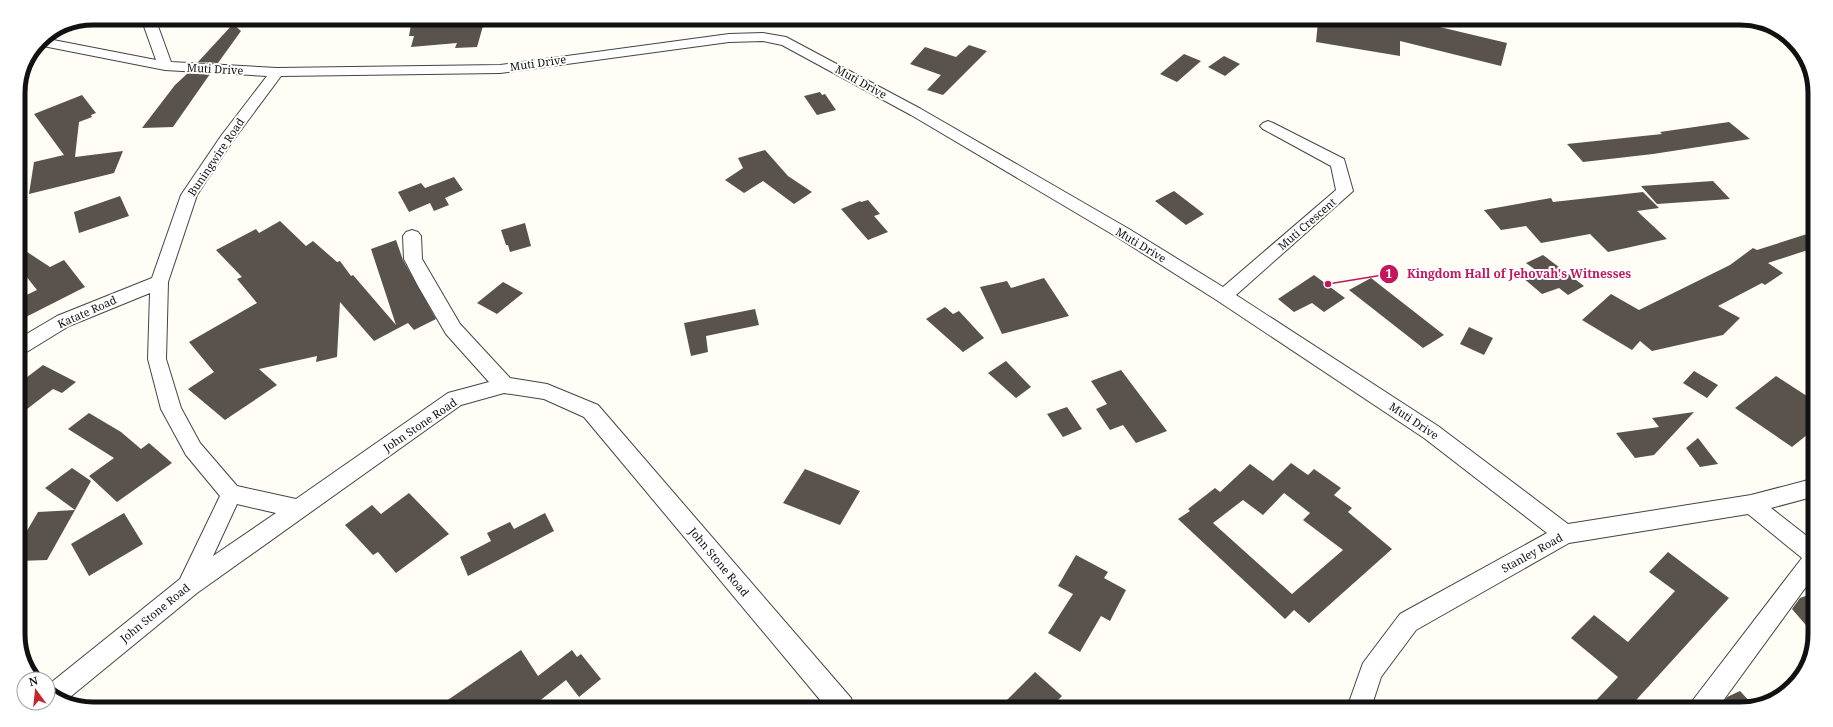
<svg xmlns="http://www.w3.org/2000/svg" width="1833" height="727" font-family="'Noto Serif',serif">
<style>
.building{fill:#5a524d;fill-rule:evenodd}
.lines{fill:none;stroke-linecap:round;stroke-linejoin:round}
.street-casing{stroke:#444;stroke-width:2}
.street{fill:#fff;fill-rule:evenodd}
.labels{text-anchor:middle;stroke-width:4;stroke-linejoin:round;paint-order:stroke}
.street-label{font-size:11px;fill:#111;stroke:#fff}
.rim{fill:none;stroke:#111;stroke-width:5}
.leader{fill:none;stroke:#c2185b;stroke-width:1.5}
.callout-dot{fill:#c2185b;stroke:#fff;stroke-width:1.5}
.mark-label{font-size:12px;text-anchor:middle;font-weight:bold;fill:#fff}
.callout-label{font-size:12px;text-anchor:middle;font-weight:bold;fill:#c2185b;stroke:#fff;stroke-width:4;stroke-linejoin:round;paint-order:stroke}
</style>
<rect width="100%" height="100%" fill="#fffdf5"/>
<!-- building -->
<path class="building" d="M412,19h73l-8,28 -22,1 2,-5 -46,4 3,-11h-5z
M1318,21h109v3l80,19 -6,23 -101,-25v15l-84,-14z
M233,24l8,7 -23,32 -20,-1z
M969,45l18,6 -44,44 -16,-5 14,-15 -31,-11 15,-17 31,10z
M1184,54l17,7 -24,21 -17,-8z
M1224,56l16,8 -15,12 -17,-9z
M188,73l22,1 -37,53 -31,1 33,-43z
M820,92l2,3 3,-1 11,16 -19,5 -13,-19z
M82,95l14,18 -5,2 1,2 -13,5 -4,35 48,-6 -9,22 -85,21 5,-32 30,-7 -30,-41z
M1729,122l21,17 -97,15 -70,8 -16,-18 95,-10 -2,-2z
M765,150l23,26 24,16 -18,12 -31,-23 -19,12 -19,-13 18,-12 -5,-10z
M454,177l9,13 -18,8 4,7 -15,6 -4,-8 -21,9 -11,-20 23,-9 4,5z
M1713,181l17,18 -73,5 -16,-18z
M1174,191l30,23 -18,11 -31,-24z
M1643,192l16,16 -22,3 30,28 -59,13 -18,-18 -49,9 -15,-17 -25,4 -17,-20 67,-12 2,4z
M120,196l9,20 -50,17 -5,-21z
M868,200l12,14 -6,2 14,16 -20,8 -27,-31 19,-8 1,1z
M280,221l26,25 7,-5 24,21 3,-1 11,15 2,-1 43,50 -25,-76 25,-9 7,20 33,59 -22,11 -6,-7 -34,18 -34,-39 -3,55 -21,5 1,-6 -58,13 18,16 -52,35 -37,-31 26,-17 -25,-30 68,-39 -20,-24 5,-2 -26,-27 40,-21 3,4z
M525,223l6,23 -21,6 -2,-7h-2l-5,-15z
M1807,234l7,5v9l-46,15 15,10 -18,12 -3,-2 -44,23 22,12 -17,17 -71,16 -12,-10 -8,9 -50,-30 29,-26 28,16 91,-45 23,-17 4,2z
M18,246l32,21 14,-7 21,27 -67,34v-22l19,-9 -19,-24z
M1543,255l41,31 -16,9 -9,-7 -17,6 -20,-17 15,-6 -11,-8z
M1314,275l31,23 -21,14 -12,-9 -18,9 -16,-13z
M1044,278l25,38 -67,18 -22,-47 27,-6 4,7z
M1371,278l73,57 -21,13 -74,-58z
M503,282l20,11 -26,21 -20,-11z
M945,307l8,7 6,-3 25,27 -21,14 -37,-33z
M755,309l4,16 -53,11 2,16 -17,4 -7,-33z
M1469,327l24,11 -9,17 -24,-11z
M1006,361l25,26 -15,11 -28,-25z
M43,365l33,17 -14,11 -9,-4 -35,27v-32z
M1121,370l46,61 -31,12 -13,-18 -13,5 -14,-21 11,-5 -16,-23z
M1694,371l24,14 -11,13 -24,-15z
M1776,376l37,24v30l-21,17 -57,-39z
M1067,407l15,22 -19,8 -16,-23z
M1694,412l-40,43 -19,3 -19,-25 43,-6 -7,-9z
M89,413l32,19 20,17 8,-6 23,20 -55,39 -28,-26 25,-18 -46,-29z
M1698,438l20,26 -18,3 -14,-19z
M1291,463l17,12 6,-6 27,19 -7,7 18,13 -4,4 44,37 -83,74 -15,-13 -9,9 -107,-100 12,-8 -2,-2 27,-21 5,4 30,-28 23,17zM1284,493l26,20 -7,7 40,30 -51,44 -79,-71 30,-23 20,15z
M72,468l19,13 -16,29 -30,-22z
M805,469l55,22 -20,34 -57,-22z
M409,493l40,41 -53,39 -18,-21 -5,3 -28,-30 27,-20 9,9z
M75,510l-28,50 -29,1v-15l20,-34z
M124,513l19,31 -54,32 -18,-32z
M545,513l9,18 -86,45 -8,-19 31,-16 -4,-8 23,-11 4,7z
M1668,552l61,46 -101,111h-40l30,-32 -47,-39 23,-23 34,27 47,-51 -26,-19z
M1076,555l32,17 -4,6 22,12 -16,31 -9,-5 -21,36 -32,-19 25,-39 -15,-8z
M1811,594v37l-19,-22 8,-11z
M521,650l17,26 34,-26 5,7 4,-3 20,25 -22,18 -13,-17 -33,26h-94z
M1035,672l27,24 -11,11h-51z
M1740,691l13,14 -12,4h-22l8,-12z"/>
<g class="lines">
<!-- street casing -->
<g class="street-casing">
<path id="street" d="M141,18h14l16,44 106,6 223,-3 229,-31 34,-1 23,4 135,72 208,120 94,58 113,-97 -5,-24 -68,-37 -3,-3 3,-3 5,-2 5,2 71,36 9,32 -117,104 202,131 130,98 183,-29 61,-16v18l-41,11 41,32 -1,40 -94,129h-27l3,-9 109,-142 -54,-44 -179,29 -153,87 -35,47 -10,31h-24l16,-45 37,-49 147,-81 -123,-95 -206,-137 -101,-64 -206,-122 -129,-70 -19,-4 -34,1 -229,31 -219,3 -49,66 -35,53 -29,87 -2,77 15,49 19,35 37,43 59,13 152,-106 41,-11 -43,-48 -28,-48 -14,-27 -1,-23 3,-4 6,-2 6,2 3,4 1,23 38,65 50,54 37,6 51,21 253,293 3,9h-28l-242,-290 -40,-18 -40,-6 -43,12 -264,188 -133,109 -16,-12v-5l132,-106 40,-83 -34,-41 -25,-46 -13,-50 2,-66 -81,33 -44,27 -7,2v-16l39,-23 95,-38 29,-83 40,-59 46,-60 -102,-6 -127,-25 5,-7 113,22zM237,504l39,9 -63,43z"/>
</g>
<!-- street -->
<use href="#street" class="street"/>
</g>
<g class="labels">
<!-- street labels -->
<g class="street-label">
<text transform="translate(538 63) rotate(-8)" y="4">Muti Drive</text>
<text transform="translate(215 69) rotate(3)" y="4">Muti Drive</text>
<text transform="translate(861 82) rotate(29)" y="4">Muti Drive</text>
<text transform="translate(216 157) rotate(-56)" y="4">Buningwire Road</text>
<text transform="translate(1307 224) rotate(-41)" y="4">Muti Crescent</text>
<text transform="translate(1141 245) rotate(31)" y="4">Muti Drive</text>
<text transform="translate(87 312) rotate(-24)" y="4">Katate Road</text>
<text transform="translate(1414 421) rotate(34)" y="4">Muti Drive</text>
<text transform="translate(420 425) rotate(-34)" y="4">John Stone Road</text>
<text transform="translate(1532 553) rotate(-29)" y="4">Stanley Road</text>
<text transform="translate(719 562) rotate(50)" y="4">John Stone Road</text>
<text transform="translate(155 613) rotate(-39)" y="4">John Stone Road</text>
</g>
</g>
<!-- crop -->
<path d="M0 0H1833V727H0ZM93 25H1740A68 68 0 0 1 1808 93V634A68 68 0 0 1 1740 702H93A68 68 0 0 1 25 634V93A68 68 0 0 1 93 25Z" fill="#fff" fill-rule="evenodd"/>
<path class="rim" d="M93 25H1740A68 68 0 0 1 1808 93V634A68 68 0 0 1 1740 702H93A68 68 0 0 1 25 634V93A68 68 0 0 1 93 25Z"/>
<!-- callouts -->
<path class="leader" d="M1328 284L1389 274"/>
<g class="callout-dot">
<circle cx="1328" cy="284" r="4"/>
<circle cx="1389" cy="274" r="10"/>
</g>
<g class="mark-label">
<text x="1389" y="278">1</text>
</g>
<g class="callout-label">
<text x="1519" y="278">Kingdom Hall of Jehovah's Witnesses</text>
</g>
<!-- north arrow -->
<g transform="translate(36 691) rotate(345)"><circle r="19" fill="#ffffff" stroke="#a0a0a0"/>
<path d="M0-3L7 15L0 10L-7 15Z" fill="#c4262e"/>
<text y="-6" font-size="11" font-weight="bold" text-anchor="middle" fill="#111111">N</text>
</g>
</svg>
